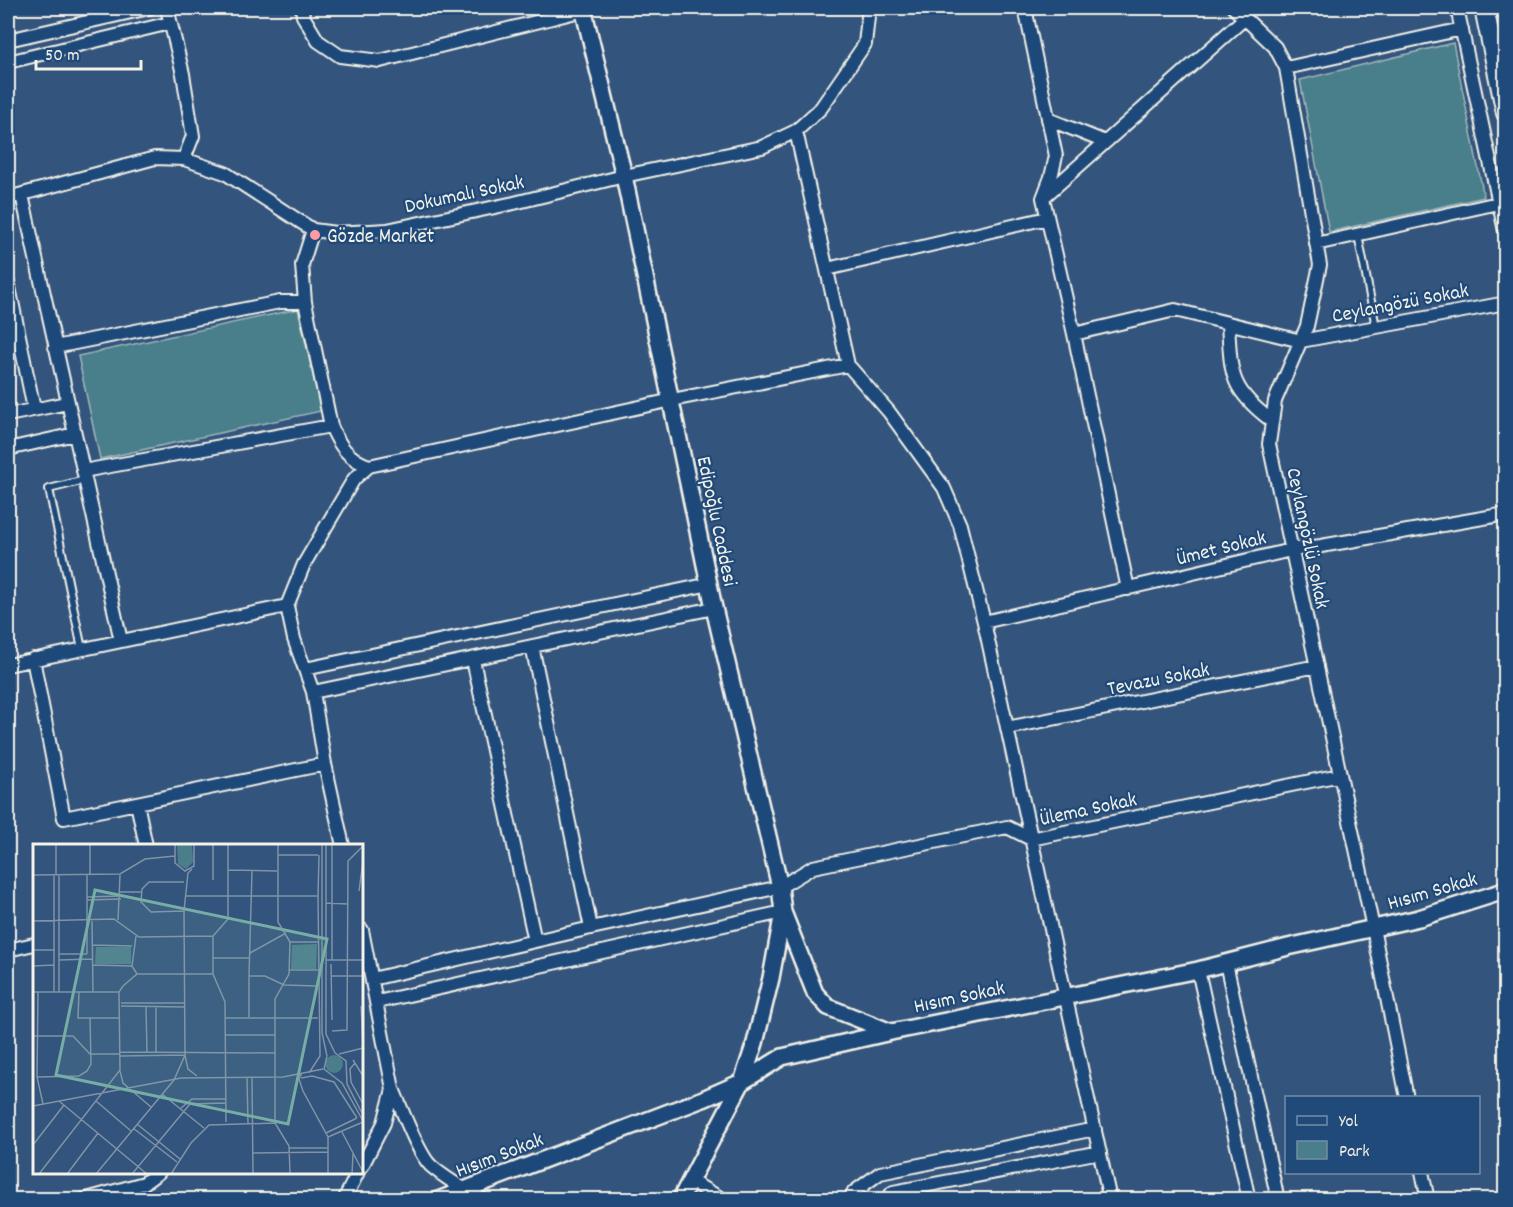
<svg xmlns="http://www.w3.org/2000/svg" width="1513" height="1207" font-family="Dekko,sans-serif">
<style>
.green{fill:#4a7e8b;stroke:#9fb8ba;stroke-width:1.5}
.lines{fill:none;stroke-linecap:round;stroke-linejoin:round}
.service-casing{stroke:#f4f1e8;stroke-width:10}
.minor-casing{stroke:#f4f1e8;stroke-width:16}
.tertiary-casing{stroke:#f4f1e8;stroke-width:20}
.secondary-casing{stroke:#f4f1e8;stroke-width:22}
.service{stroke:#1f4a7a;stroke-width:6}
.minor{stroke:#1f4a7a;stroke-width:12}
.tertiary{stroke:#1f4a7a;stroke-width:15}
.secondary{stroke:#1f4a7a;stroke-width:18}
.poi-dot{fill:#ff9aa2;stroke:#1f4a7a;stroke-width:2}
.labels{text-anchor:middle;stroke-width:4.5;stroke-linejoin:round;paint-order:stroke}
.street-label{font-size:21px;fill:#f4f1e8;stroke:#1f4a7a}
.poi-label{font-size:21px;fill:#f4f1e8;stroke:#1f4a7a;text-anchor:start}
.inset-road{fill:none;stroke:#8093a7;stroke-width:1.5}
.view{fill:#76ada5;fill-opacity:0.15;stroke:#76ada5;stroke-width:3}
.inset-edge{fill:none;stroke:#f4f1e8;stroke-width:3}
</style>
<rect width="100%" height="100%" fill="#33547c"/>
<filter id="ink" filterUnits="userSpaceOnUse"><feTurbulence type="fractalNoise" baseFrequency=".0167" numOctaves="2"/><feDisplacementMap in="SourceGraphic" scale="12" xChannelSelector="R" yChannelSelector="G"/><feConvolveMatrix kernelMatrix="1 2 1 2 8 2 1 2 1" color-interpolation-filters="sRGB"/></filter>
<g filter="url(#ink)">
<!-- green -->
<path class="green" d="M1453,43l31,154 -155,35 -29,-152z
M298,309l23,102 -221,48 -22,-103z"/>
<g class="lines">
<!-- service casing -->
<g class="service-casing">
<path id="service" d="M1358,235l18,92
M82,649l-33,-160 36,-9"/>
</g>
<!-- minor casing -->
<g class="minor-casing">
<path id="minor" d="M167,8l16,66 10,62 -9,23
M302,8l1,8 15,25 22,15 40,5 204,-51
M1025,8l31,148 -5,21 -8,21 31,136
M1234,8l41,39 11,21 34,197 -13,61 -32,75 -6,43 104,484 34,170
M1457,8l49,228
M8,40l141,-32
M8,62l162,-39
M1286,68l176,-39
M1048,119l57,23
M796,131l52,234 41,47 55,76 16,37 24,97 126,578
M22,195l99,446
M1046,195l199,-177
M8,198l147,-40 29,1 41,14 88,57 23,3 51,-3 127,-27 110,-27 138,-29 34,-16 25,-23 44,-64 4,-36
M313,230l-11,35 3,37 26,124
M1316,244l182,-41
M827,269l220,-51
M8,282l26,127
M1228,323c3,51 1,66 44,98
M55,347l225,-45h25
M8,415l59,-12
M8,449l67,-15
M83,471l248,-45c8,19 17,33 38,40
M1128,589l-54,-255 101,-24 126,31 205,-38
M984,622l307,-72 30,-4 185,-32
M532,646l59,282
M33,659l31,159 261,-54
M473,660l62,281
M8,665l279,-59
M305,669l405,-85
M313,692l401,-84
M1007,728l310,-62
M137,803l9,43
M343,846l-18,-82 -12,-72 -19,-53 -7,-33 17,-42 50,-85 15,-13 303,-66 176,-35
M362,930l31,159 -9,34 -22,43
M8,950l26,-6
M1226,963l52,237
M1198,970l51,230
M372,979l219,-51 189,-41 33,-20 194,-40 24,12 309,-64
M377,1002l406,-90
M393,1089c8,18 25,65 38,77 15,13 34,24 52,34
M1422,1172l6,28
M690,1181l34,19
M83,1200l61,-17 15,-11
M344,1200l14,-28
M850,1200l4,-8 26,-19 215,-44
M886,1200l7,-8 207,-40"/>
</g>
<!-- tertiary casing -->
<g class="tertiary-casing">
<path id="tertiary" d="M583,8l41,168 90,432 66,279 3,25 -12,66 -16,65 -13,39 -62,118
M783,912l32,81 13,14 63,25
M438,1200l265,-101 39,-17 40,-25 109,-25 307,-62 90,-23 131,-29 82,-26 5,-5"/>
</g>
<!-- secondary casing -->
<g class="secondary-casing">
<path id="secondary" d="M1484,8l22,105
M1505,8l1,3"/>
</g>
<!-- service -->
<use href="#service" class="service"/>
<!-- minor -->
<use href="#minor" class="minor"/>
<!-- tertiary -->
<use href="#tertiary" class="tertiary"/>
<!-- secondary -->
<use href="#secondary" class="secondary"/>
</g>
</g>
<!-- markers -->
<circle class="poi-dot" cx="315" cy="235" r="6"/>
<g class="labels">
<!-- street labels -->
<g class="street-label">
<text transform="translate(464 193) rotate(-12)" y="7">Dokumalı Sokak</text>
<text transform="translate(1400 302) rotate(-11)" y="7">Ceylangözü Sokak</text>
<text transform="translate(718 521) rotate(78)" y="7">Edipoğlu Caddesi</text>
<text transform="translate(1309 538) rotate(78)" y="7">Ceylangözlü Sokak</text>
<text transform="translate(1221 547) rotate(-14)" y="7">Ümet Sokak</text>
<text transform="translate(1158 678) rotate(-11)" y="7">Tevazu Sokak</text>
<text transform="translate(1088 808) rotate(-12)" y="7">Ülema Sokak</text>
<text transform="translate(1432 890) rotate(-16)" y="7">Hısım Sokak</text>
<text transform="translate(959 996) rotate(-12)" y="7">Hısım Sokak</text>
<text transform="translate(499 1154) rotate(-21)" y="7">Hısım Sokak</text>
</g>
<!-- poi labels -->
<g class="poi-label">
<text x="327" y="242">Gözde Market</text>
</g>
</g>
<!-- overview -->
<g transform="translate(33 844)">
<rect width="330" height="330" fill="#33547c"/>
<path d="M144,0h15l1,18 -7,7 -8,-5zM284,100l-1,25h-25l1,-24zM63,103h35v17h-36zM292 220a9 9 0 1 1 18 0a9 9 0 1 1-18 0Z" fill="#4a7e8b"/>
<path class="inset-road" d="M57,0v31M142,0v19l10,8 9,-5v-22M180,0v36M245,0v78l12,20 -1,32 -14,25v124l14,23 1,28M289,0v189l5,23M293,0v190l9,19M245,11h40M195,26l49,1M0,31l87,-1 25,-15 30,-3M23,31v-31M151,38h-35l-7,7 -1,13 10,10 33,-1M326,47l4,-30M87,48h21M152,52h133l1,-41M54,53l33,-1M54,56l34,-1M293,59l22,1M85,76l2,-45M0,77l81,-2 25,18 74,-1 15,-17v-75M59,77l1,71M180,92v38l12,28 1,120M257,98h28M59,101l40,1M0,106h22M217,109l36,-20M26,110h28M54,110v-79M180,114h36M26,116l33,-1M293,116h37M299,116v-116M298,120l1,56M60,121l39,1 5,8M0,122l21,-1M99,122l4,-30M0,124v24M256,126h29M216,132l3,-105M299,132h31M0,148h86M5,148l-1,85 6,27M21,148v-117M26,148v-117M46,148l-1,26h42M88,159h64M88,162l64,1M328,162l2,40M113,163l1,45M123,163v45M216,173v-41h16l19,9 34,1M193,174h92M299,187l15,-1 1,-169 15,-15M193,191h49M0,192h40l17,18h30M87,208l155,1M302,209l11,8 1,23 16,31M306,210l24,-6M87,212l65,-1 3,14 9,7M294,212l-3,13 18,14 21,38M320,216l10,16M322,219l-5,6 1,13 12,22M87,227l3,12 28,24M269,229l-3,6 4,12 25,46v37M276,229l11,-17 -2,-160M4,233l42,-1 8,-5 4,-7 -1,-46M214,234l1,45M219,234l1,96M268,234l11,-2 22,6 23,36M129,250l42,34M26,257l88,73M63,257l35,30M0,262l148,-28 102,-1 40,-8M147,265l12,-10h34M104,280l43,35M100,284l44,34M309,288l21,40M293,289l31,-15M295,293l35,-15M0,301l31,-40M256,304h39M219,309l76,-1M6,330l81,-104 -1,-78 4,-6 14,-12h76M34,330l31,-41M63,330l78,-94 11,-25 -1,-144 4,-38 4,-4M99,330l58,-70 36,-1M138,330l20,-31 18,-18 66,-2M319,330l1,-20"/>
<path class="view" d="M62,46l232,49 -39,185 -232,-49z"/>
<rect width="330" height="330" class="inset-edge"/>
</g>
<!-- margin -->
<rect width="1513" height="1207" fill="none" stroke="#1f4a7a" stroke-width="30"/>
<rect x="15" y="15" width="1483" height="1177" fill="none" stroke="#f4f1e8" stroke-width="2" filter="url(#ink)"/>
<!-- legend -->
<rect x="1285" y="1096" width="195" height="78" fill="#1f4a7a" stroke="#748da6" stroke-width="1.5"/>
<rect x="1297" y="1116" width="30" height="9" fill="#1f4a7a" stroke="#748da6" stroke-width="1.5"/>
<text x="1339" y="1126" font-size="18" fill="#f4f1e8">Yol</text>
<rect x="1297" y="1141" width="30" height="18" fill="#4a7e8b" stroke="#748da6" stroke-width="1.5"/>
<text x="1339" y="1156" font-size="18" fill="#f4f1e8">Park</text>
<!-- scale -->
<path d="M36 60v9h105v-9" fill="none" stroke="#f4f1e8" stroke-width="3"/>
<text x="45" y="60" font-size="18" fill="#f4f1e8" stroke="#1f4a7a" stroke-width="4.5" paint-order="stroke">50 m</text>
</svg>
